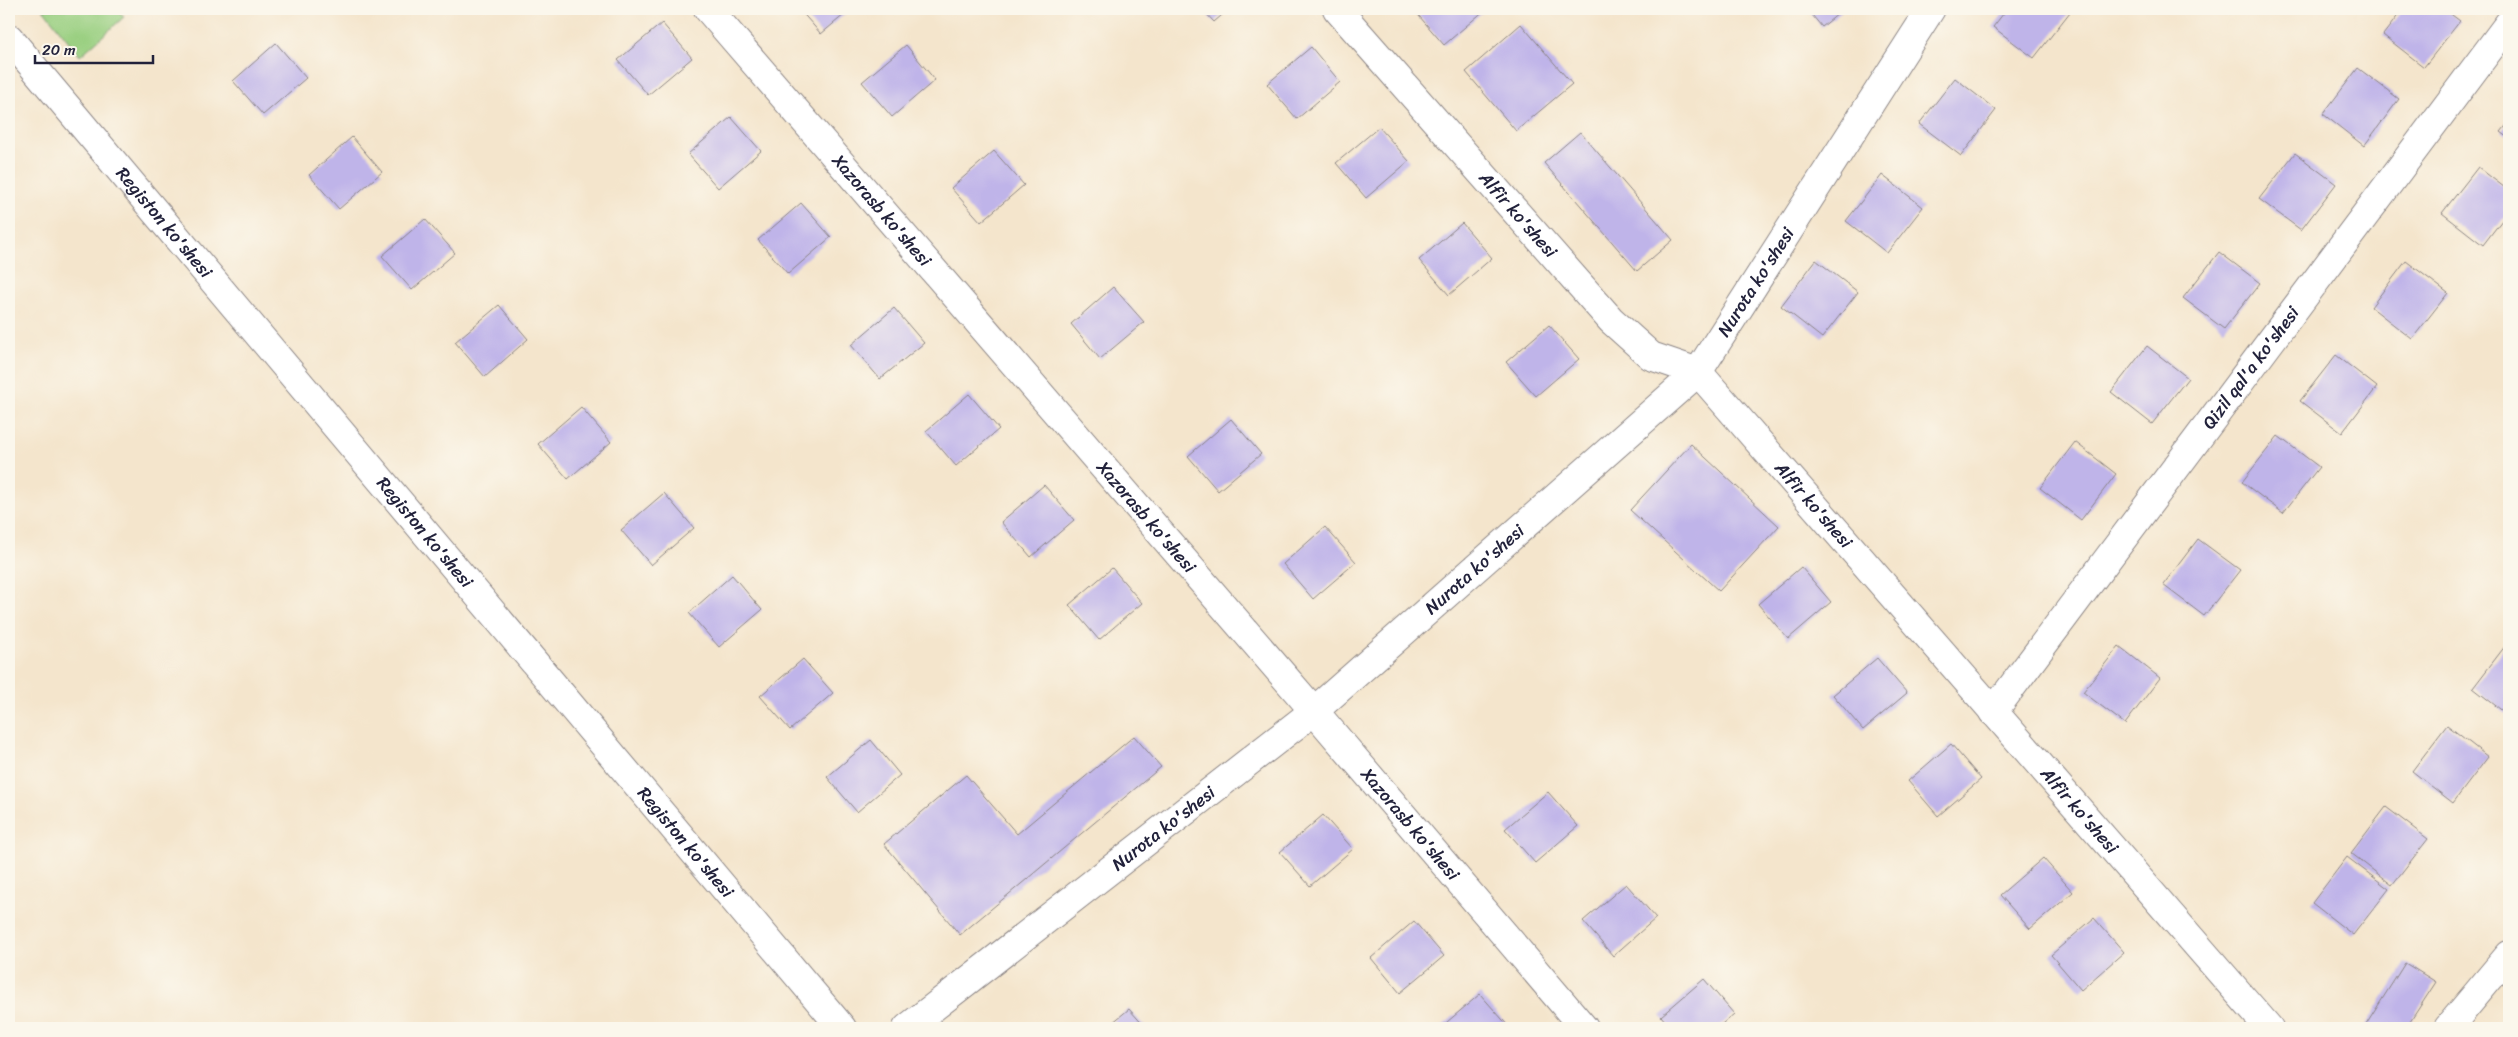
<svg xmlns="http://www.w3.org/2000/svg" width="2518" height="1037" font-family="Sriracha,sans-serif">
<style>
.green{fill:#99cf80;stroke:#5e785e}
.building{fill:#bfb4e9}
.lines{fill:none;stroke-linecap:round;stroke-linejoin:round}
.minor-casing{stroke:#8b8484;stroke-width:30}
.tertiary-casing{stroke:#8b8484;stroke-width:30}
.minor{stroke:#fff;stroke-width:28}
.tertiary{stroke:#fff;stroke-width:28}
.labels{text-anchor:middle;stroke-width:4;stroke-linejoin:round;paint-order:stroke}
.street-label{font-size:18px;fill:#22223b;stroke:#fbf7ec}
</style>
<rect width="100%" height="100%" fill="#fbf7ec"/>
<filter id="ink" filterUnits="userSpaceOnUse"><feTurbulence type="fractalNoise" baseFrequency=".02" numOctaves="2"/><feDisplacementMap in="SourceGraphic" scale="10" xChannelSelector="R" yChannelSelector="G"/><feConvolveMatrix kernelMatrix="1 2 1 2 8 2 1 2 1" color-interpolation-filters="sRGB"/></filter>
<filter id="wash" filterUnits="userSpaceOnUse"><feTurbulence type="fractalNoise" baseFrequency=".0096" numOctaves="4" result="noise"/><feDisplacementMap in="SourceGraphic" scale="20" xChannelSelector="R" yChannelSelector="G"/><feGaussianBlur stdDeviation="1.12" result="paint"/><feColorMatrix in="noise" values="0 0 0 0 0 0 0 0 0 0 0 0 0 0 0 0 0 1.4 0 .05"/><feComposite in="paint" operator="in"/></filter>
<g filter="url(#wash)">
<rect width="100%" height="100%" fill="#f4e5cc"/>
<!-- green -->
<path class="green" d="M43,9h74l7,8 -44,39z"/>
<g id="blocks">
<!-- building -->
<path class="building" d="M799,9h52l-30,25z
M1202,9h27l-15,13z
M1413,9h73l-42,36z
M1807,9h37l-22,18z
M2007,9h59l4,3 -36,46 -41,-31z
M2403,9h41l16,12 -36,46 -41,-32z
M662,23l30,35 -44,37 -30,-35z
M1521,24l51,60 -56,47 -50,-59z
M276,43l30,35 -43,37 -30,-34z
M906,45l29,35 -43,37 -30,-35z
M1311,47l29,35 -43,37 -30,-35z
M2358,68l41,31 -35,47 -41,-32z
M1955,78l41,32 -35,46 -42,-32z
M731,117l30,34 -43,37 -30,-34z
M2509,122v16l-8,-6z
M1379,127l30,34 -43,37 -30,-35z
M1580,132l93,108 -36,31 -93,-108z
M352,137l30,35 -43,37 -30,-34z
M994,151l30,34 -43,37 -30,-34z
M2295,153l41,31 -35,46 -42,-31z
M2478,167l31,24v20l-26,34 -41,-32z
M1882,175l41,32 -36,46 -41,-32z
M801,203l30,34 -43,37 -30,-34z
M425,219l30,34 -43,37 -30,-34z
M1462,223l30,35 -43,37 -30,-35z
M2219,252l41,31 -36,46 -41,-31z
M1816,260l42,32 -36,46 -41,-32z
M2406,261l42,32 -36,46 -41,-32z
M1113,287l31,35 -44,37 -29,-35z
M499,305l29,34 -43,38 -30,-35z
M894,308l30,35 -44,36 -29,-34z
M1549,325l30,34 -43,37 -30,-34z
M2147,346l41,32 -36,46 -41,-32z
M2336,355l41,32 -35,46 -42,-32z
M969,394l30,35 -43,37 -30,-35z
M581,407l30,35 -43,37 -30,-35z
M1231,419l30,35 -43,37 -30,-35z
M2278,436l41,31 -36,46 -41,-31z
M2075,442l41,32 -35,46 -41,-32z
M1691,444l88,82 -60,65 -89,-81z
M1044,485l30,35 -43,37 -30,-35z
M664,493l30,35 -43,37 -30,-35z
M1325,527l31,35 -43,37 -30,-35z
M2198,539l42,31 -36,46 -41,-31z
M1801,567l30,35 -43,37 -30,-35z
M1112,568l30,35 -43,37 -30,-35z
M732,575l30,35 -43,37 -30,-34z
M2509,641v75l-36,-28z
M2119,646l41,32 -35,46 -42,-32z
M1877,658l30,35 -44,37 -30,-35z
M803,659l30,34 -43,37 -30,-34z
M2447,725l41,32 -35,46 -41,-32z
M1134,736l27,31 -201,168 -76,-91 82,-69 51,59z
M871,740l29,35 -43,37 -30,-35z
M1951,744l30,35 -43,37 -30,-35z
M1548,792l30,34 -43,37 -30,-34z
M2386,807l42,32 -36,46 -41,-32z
M1323,815l30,34 -43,37 -30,-34z
M2347,857l42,32 -36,46 -41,-32z
M2043,858l30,34 -43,37 -30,-34z
M1626,884l30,34 -43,38 -30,-35z
M2094,918l30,34 -43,38 -30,-35z
M1414,921l30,35 -44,37 -29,-35z
M2405,963l31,19 -30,46h-42z
M1704,979l30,35 -17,14h-46l-10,-12z
M1480,994l30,34h-70z
M1129,1009l17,19h-40z"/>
</g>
</g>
<g filter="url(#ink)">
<use href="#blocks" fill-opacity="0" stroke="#8b8484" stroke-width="1"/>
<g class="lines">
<!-- minor casing -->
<g class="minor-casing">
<g id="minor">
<path id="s1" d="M708,9l606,702 270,317"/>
<path id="s2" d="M1337,9l274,311 40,36 47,16 571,656"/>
<path id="s3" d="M1993,712l516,-689"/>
<path id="s4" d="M907,1028l407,-317 384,-339 233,-363"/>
<path d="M2448,1028l61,-73"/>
</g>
</g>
<!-- tertiary casing -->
<g class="tertiary-casing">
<g id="tertiary">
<path id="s5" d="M9,38l833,990"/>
</g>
</g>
<!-- minor -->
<use href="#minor" class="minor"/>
<!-- tertiary -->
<use href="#tertiary" class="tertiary"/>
</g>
</g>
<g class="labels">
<!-- street labels -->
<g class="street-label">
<text dy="6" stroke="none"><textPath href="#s1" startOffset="266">Xazorasb ko'shesi</textPath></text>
<text dy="6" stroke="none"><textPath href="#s2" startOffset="274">Alfir ko'shesi</textPath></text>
<text dy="6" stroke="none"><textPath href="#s5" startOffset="241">Registon ko'shesi</textPath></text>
<text dy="6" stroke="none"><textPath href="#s4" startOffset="1135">Nurota ko'shesi</textPath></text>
<text dy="6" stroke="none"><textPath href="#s3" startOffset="430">Qizil qal'a ko'shesi</textPath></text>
<text dy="6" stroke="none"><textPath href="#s2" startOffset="694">Alfir ko'shesi</textPath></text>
<text dy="6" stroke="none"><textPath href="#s1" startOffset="671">Xazorasb ko'shesi</textPath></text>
<text dy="6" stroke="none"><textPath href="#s5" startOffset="646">Registon ko'shesi</textPath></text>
<text dy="6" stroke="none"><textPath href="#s4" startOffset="730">Nurota ko'shesi</textPath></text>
<text dy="6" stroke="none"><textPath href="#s2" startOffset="1099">Alfir ko'shesi</textPath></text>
<text dy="6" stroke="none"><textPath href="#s1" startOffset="1076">Xazorasb ko'shesi</textPath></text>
<text dy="6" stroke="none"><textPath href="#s4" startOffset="325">Nurota ko'shesi</textPath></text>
<text dy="6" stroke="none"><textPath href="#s5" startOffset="1051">Registon ko'shesi</textPath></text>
</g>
</g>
<!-- margin -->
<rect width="2518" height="1037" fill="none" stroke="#fbf7ec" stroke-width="30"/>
<!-- scale -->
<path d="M35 55v8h118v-8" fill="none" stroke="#22223b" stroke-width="2.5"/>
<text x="42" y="55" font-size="15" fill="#22223b" stroke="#fbf7ec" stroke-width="4" paint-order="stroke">20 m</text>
</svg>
